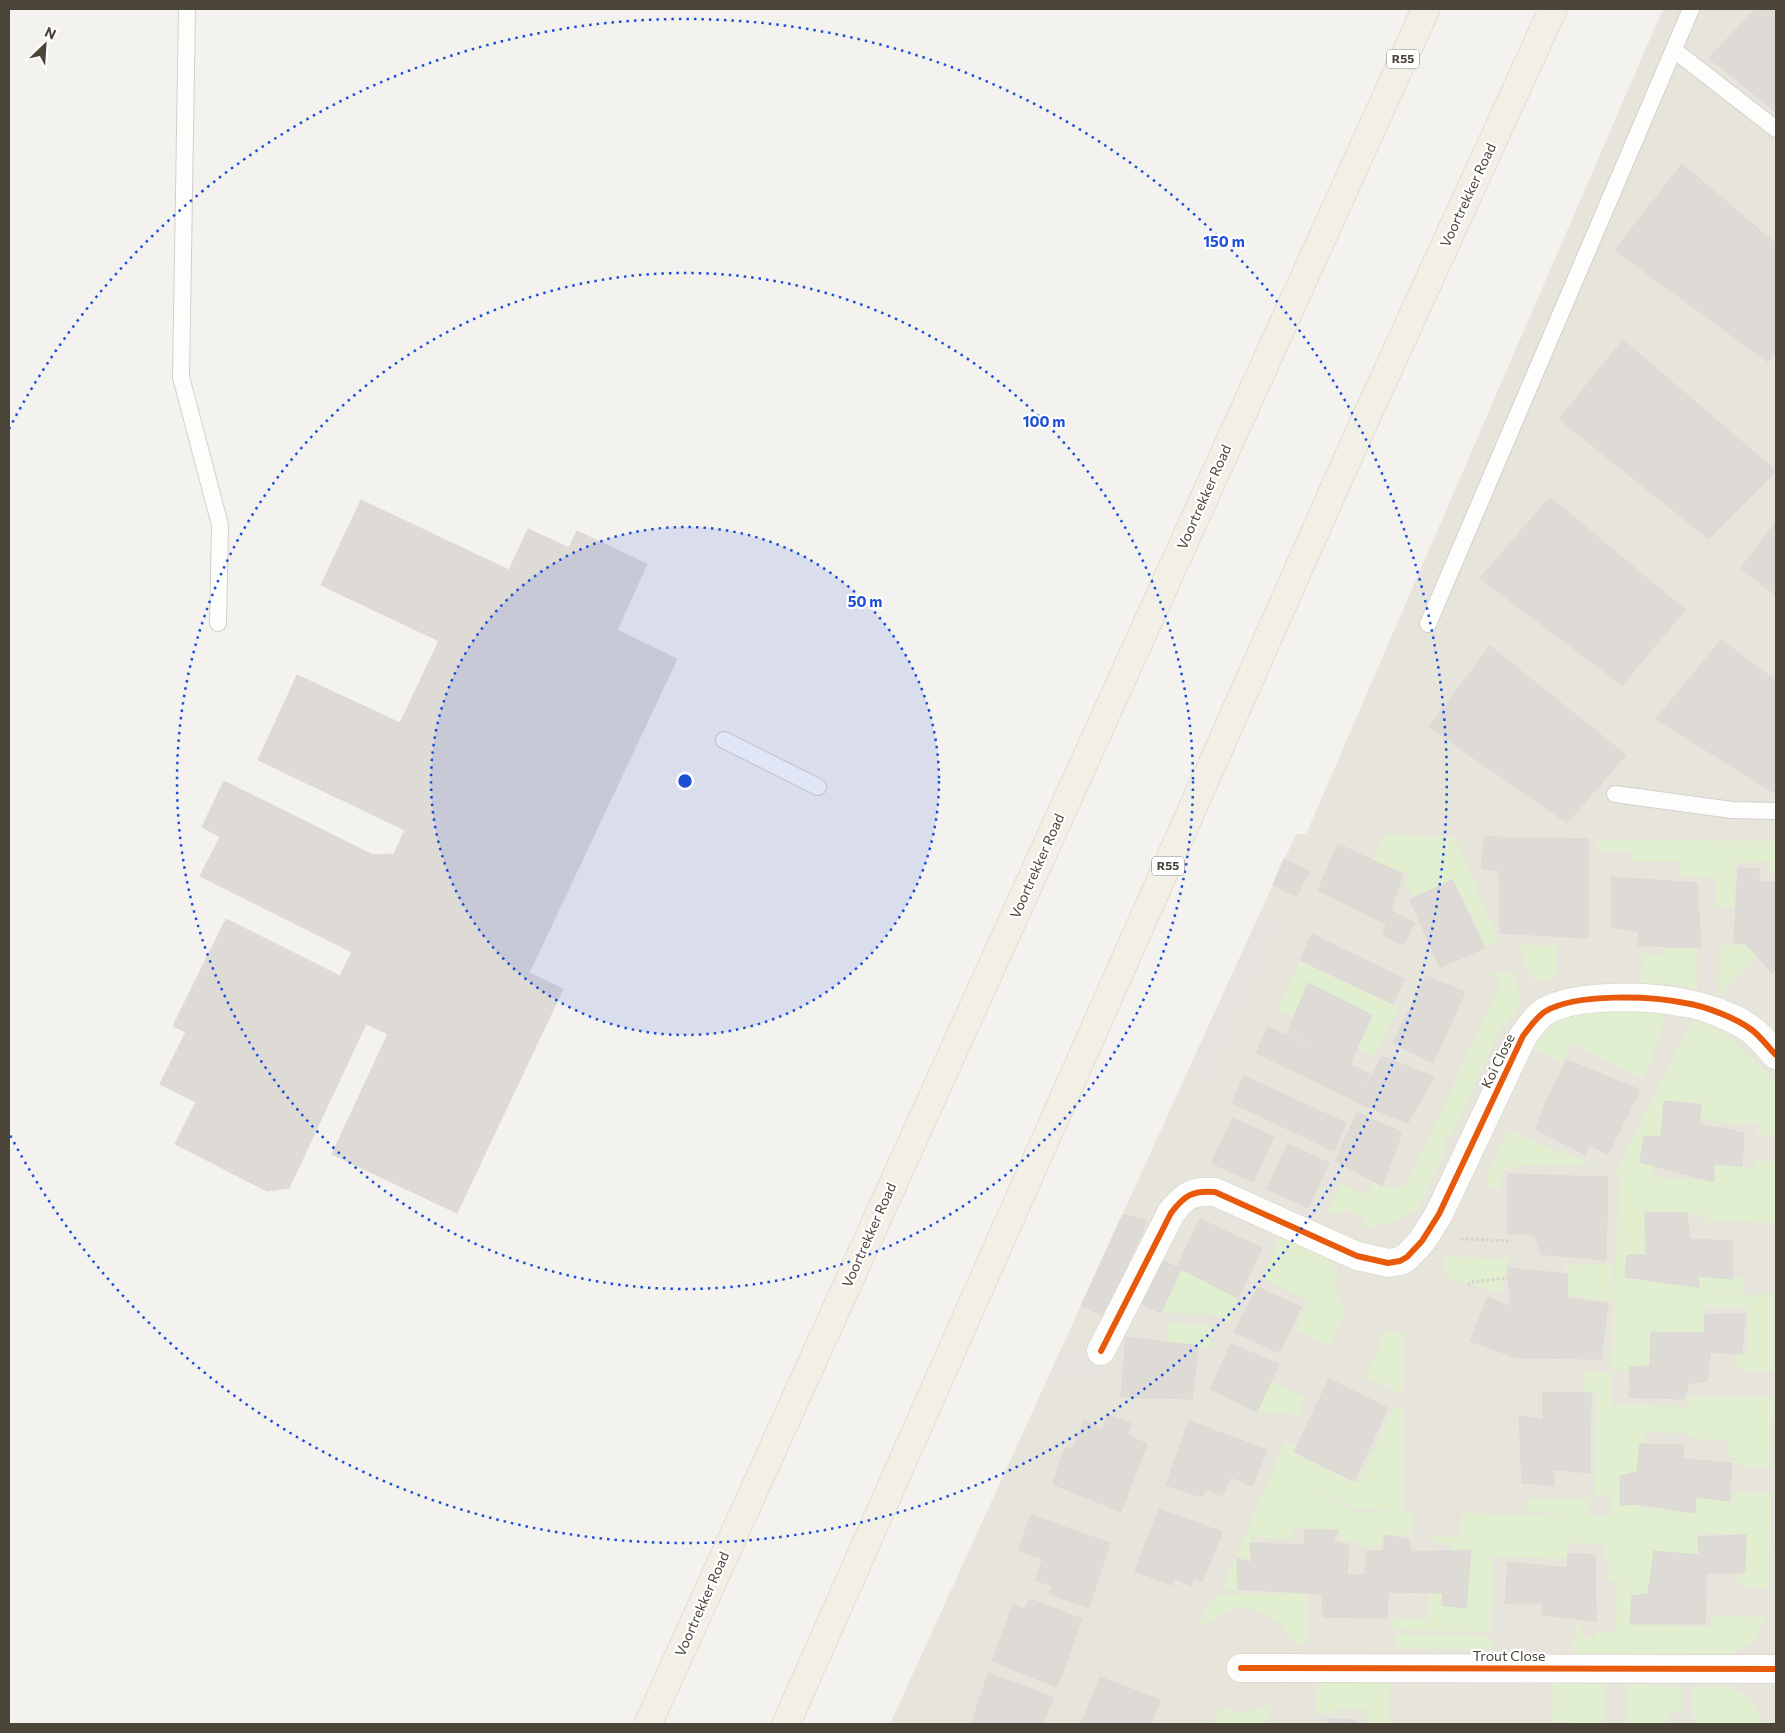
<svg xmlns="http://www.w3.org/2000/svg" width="1785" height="1733" viewBox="0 0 1785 1733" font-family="Commissioner,sans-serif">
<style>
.residential{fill:#e7e4dc}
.green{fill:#e1eecf;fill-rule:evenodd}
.parking{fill:#e6e3df}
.building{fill:#dedbd6;stroke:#dcd9d4}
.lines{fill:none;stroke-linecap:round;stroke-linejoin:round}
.service-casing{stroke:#d2d0cb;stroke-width:18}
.minor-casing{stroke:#d2d0cb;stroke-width:29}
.primary-casing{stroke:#d6cebb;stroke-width:29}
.path{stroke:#d3d2cc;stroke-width:3;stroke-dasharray:2.5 2.5;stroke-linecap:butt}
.service{stroke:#fdfdfc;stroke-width:16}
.minor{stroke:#fdfdfc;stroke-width:28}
.primary{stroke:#f2efe6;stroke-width:28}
.cycleway-casing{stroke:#fff;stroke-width:9}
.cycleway{stroke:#e8590c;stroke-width:6}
.ring{fill:none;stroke:#1d4ed8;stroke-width:2.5;stroke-dasharray:2.5 5}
.labels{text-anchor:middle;stroke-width:4.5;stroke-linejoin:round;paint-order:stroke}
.shield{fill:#fff;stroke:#817c74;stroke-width:1}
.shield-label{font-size:12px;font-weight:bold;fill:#4b4439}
.street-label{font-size:14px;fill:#4b4439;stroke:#fff}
.centre{fill:#1d4ed8;stroke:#fff;stroke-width:2.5}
.ring-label{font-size:15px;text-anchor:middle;font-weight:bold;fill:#1d4ed8;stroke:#fff;stroke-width:4.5;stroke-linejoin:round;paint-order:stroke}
</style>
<rect width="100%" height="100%" fill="#f4f2ee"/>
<!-- residential -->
<path class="residential" d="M1663,9h113v1715h-886l406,-890h10z"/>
<!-- green -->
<path class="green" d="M1385,835l70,2 44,104 -14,7 -14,-36 -19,-32 -38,18 -4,-8 -6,-4 5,-11 -36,-15z
M1598,839l178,2v32h-8l3,-11 -36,1 -1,45 -18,-1v-30l-36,-1 -1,-14h-48v-11l-33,1z
M1521,944l34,2v28l-10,7h-11c-7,-12 -13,-22 -13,-37z
M1720,945h27l10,12 -39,38z
M1697,947v42l-25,-5 -31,-1 1,-30 22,2 1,-6z
M1300,960l99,47 -25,50 -17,-8 15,-34 -64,-32 -14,34 -17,-7z
M1511,973l10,21 -3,17 -17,17 -49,107 -8,1 4,8 -29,63 -28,16 -23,5c-6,-13 -11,-14 -25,-19l-9,6 -7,-3 14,-29 25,12 8,-14 18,8 16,-6 94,-203 -12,-6z
M1583,1011l82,2 -4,20 -18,46 -70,-36 -12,20 -34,-17 19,-23z
M1694,1018l32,16 50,48v54l-19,-2 1,-10 -11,-3 -2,5 -45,-8 2,-15 -38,-2 -3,35 -17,1 -4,25 15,4 -2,11 60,4 1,-17 40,5v-9l22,2v61l-69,-2v-6l-62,-3 1,43h-19l-2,22 73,10v-11l35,3 10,-2v16h-45l60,2 16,-2v78h-31l-7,-4 -2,-6 2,-8 11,1 1,-46 -43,-2v27l-54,-1 -1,34 -20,5 -18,-2 7,-194 -4,-1z
M1509,1131l84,34 -74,1 -15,5 -5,18h-10l-3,-11z
M1281,1236l48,22 8,14 -2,11 4,17 7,11 -17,36 -34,-17 14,-29 -47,-23z
M1442,1256l66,3 -6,35 -56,-17z
M1614,1263l-1,38 -45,-6 -3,-30z
M1181,1269l57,29 -7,24 -15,-8 -55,-1z
M1168,1323l42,3 2,21 -44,-5z
M1403,1332l-1,61 -36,-17 19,-43z
M1585,1371l27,2v32l76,2 1,-10 84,1 -1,71 -37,-4 1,-7 -9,-1v-16l-37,-3v-4l-44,-2 -1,12h-5l-3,28 -17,4v29l21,-1v4l53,5 2,-16 37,5 3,-10 36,2 -3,87 -3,7 -25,-1 -4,-5v-9l8,-1 1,-37 -46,-2 -1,22 -44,-4 -7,43 -16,2 -2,28h44v3h38v-12l54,2c-9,24 -14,28 -37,38l-157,-2 5,-34 6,18 11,1 1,-6h20l2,-51h-9l1,-22h-6l2,-13 -37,-3v16l-77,-2 -1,75 -96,-2v-11l6,-1 28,3 1,-28h14l-1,12 24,2 5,-57h-18l-3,-6 -18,-2 -5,-6 33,2 2,-25 112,3 -48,-5 1,-13 60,1 2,17h21v-20l-14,-2 1,-101h-13z
M1271,1382l34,15 -7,18 -41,-3z
M1394,1405l9,4 -1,102h9l-1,25 -28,-1 -2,11h-23v-4l-16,-3 -3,-9 -44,-2 -1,7 -6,4 -36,-2v18l-4,4 -10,-3 1,33 -17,2 64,-149 11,5 -2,5 64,32zM1294,1482l63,27 42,2 -42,1z
M1306,1593v50l-11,1c-7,-8 -14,-21 -23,-26 -31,-21 -51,-6 -77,13l20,-37z
M1396,1634l94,2 2,14 -93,-2 -4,-3z
M1318,1674l73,4 -2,46h-22l-1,-15h-30l-1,6 -20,-2z
M1553,1683l52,1 -1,40 -52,-2z
M1627,1684l55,3 -1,26h-13v11h-42z
M1728,1686c22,10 28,16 36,38h-71l1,-37z
M1270,1705l-3,19h-57l13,-16c19,6 29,5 47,-3z"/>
<!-- parking -->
<path class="parking" d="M1260,914l20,9 -71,158 -21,-10z
M1060,1351l53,5 -10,25 -55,-3z"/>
<!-- building -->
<path class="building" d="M1755,9h21v103l-67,-54z
M1682,164l94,80v109l-8,9 -153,-112z
M1623,340l153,131 -67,68 -150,-120z
M1550,497l135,113 -63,75 -142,-107z
M361,500l148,70 19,-41 41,19 8,-17 70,33 -30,66 60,29 -148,314 34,16 -106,224 -125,-59 56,-120 -22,-10 -77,164 -22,3 -92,-47 21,-42 -36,-18 26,-52 -13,-6 53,-107 114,57 12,-24 -152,-76 20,-39 -18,-10 22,-46 149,74 21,-1 11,-24 -147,-70 39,-85 103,48 39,-82 -118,-56z
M1776,522v74l-35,-28z
M1721,640l55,41v113l-120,-75z
M1490,646l136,109 -59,68 -138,-96z
M1485,837l103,2v99l-88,-5 -1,-63 -18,-1z
M1338,844l65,30 -17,50 -68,-34z
M1284,859l26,13 -14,24 -23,-11z
M1738,868l21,1v13h17v86l-4,5 -27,-30 -11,1z
M1611,877l86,6 4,64 -63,-1 1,-15 -27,-4z
M1452,880l33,68 -45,19 -30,-67z
M1391,911l24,12 -12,22 -20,-10z
M1312,934l92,45 -11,25 -93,-44z
M1426,976l39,16 -32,71 -40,-20z
M1308,983l64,32 -22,49 -63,-31z
M1268,1027l102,47 -12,28 -102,-49z
M1382,1056l52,21 -26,46 -50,-20z
M1567,1060l73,30 -32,64 -19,-9 -4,10 -49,-26 11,-29z
M1244,1076l102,47 -12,28 -102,-48z
M1664,1101l37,4 -2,19 45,9 -2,33 -28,-2v18l-74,-20 4,-25 17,-1z
M1357,1113l45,19 -20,54 -47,-25z
M1233,1118l41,19 -21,45 -42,-19z
M1288,1144l41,19 -21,45 -41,-19z
M1508,1174l100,3 -2,83 -65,-6 -6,-19 -27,-1z
M1645,1212l42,1 3,26 42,2 1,38 -35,-3 1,11 -74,-10 2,-22h19z
M1123,1214l24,7 -42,95 -24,-10z
M1200,1219l62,29 -24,50 -61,-31z
M1158,1259l23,10 -20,44 -24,-11z
M1508,1268l60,6 -1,24 41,6 -7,55 -84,-1 -47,-17 18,-44 22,10z
M1258,1287l43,20 -22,46 -45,-21z
M1745,1314l-3,40 -32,-2 -3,29 -18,2 -5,16 -55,-2 1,-30 20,-1 1,-34 54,1 -1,-18z
M1126,1337l72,9 -6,53 -71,-2z
M1231,1344l48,20 -22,48 -47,-23z
M1329,1379l59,29 -34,73 -60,-29z
M1543,1392l48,1 -1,80 -38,-4 3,17 -33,-3 -3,-67 24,4z
M1109,1415l22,8 -4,12 20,9 -26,68 -68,-28 12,-36 8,1 11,-29 17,10z
M1189,1421l78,29 -15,36 -21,-9 -9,19 -16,-7 -4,8 -36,-12z
M1640,1444l44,1 -2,14 50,4 -3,38 -33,-4 -1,16 -54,-9 -21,1v-29l17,-4z
M1159,1509l63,23 -20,50 -8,-4 -3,8 -17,-8 -2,7 -37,-14z
M1031,1515l79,28 -21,64 -40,-13 4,-8 -18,-6 8,-21 -25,-8z
M1305,1530h33l-5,11 16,5 -2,29h18l2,-24h16l2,-16 24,5 2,12 60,-2 -5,58 -24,-3 1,-12 -55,-1 -1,26 -64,-1 -1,-23 -84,-5 -1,-30 15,4 -2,-20 54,2z
M1746,1535l-1,38h-39l-1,51h-75l2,-28 16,-2 6,-43 45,4 -1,-18z
M1567,1554l28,1 1,66 -55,-6 3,-11h-39l3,-42 60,6z
M1030,1599l52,20 -25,68 -65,-26 21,-56 12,4z
M988,1673l65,24 -10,27h-72z
M1100,1677l60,23 -9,24h-70z
M1329,1719l28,1v4h-28z"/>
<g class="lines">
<defs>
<path id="service" d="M187,9l-6,368 39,148 -2,98
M1674,50l102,79
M1428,624l263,-615
M724,740l94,47
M1615,794l117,16 44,1"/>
<path id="minor" d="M1101,1351l70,-138c13,-17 21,-23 44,-21l142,64 31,7 12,-2 7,-4 15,-16 17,-27 84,-178c7,-9 14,-20 23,-25 31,-18 105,-15 139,-8 20,3 51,15 67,27 9,7 16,17 24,25
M1241,1668l535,1"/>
<path id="primary" d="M648,1724l778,-1715
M786,1724l569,-1282 198,-433"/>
</defs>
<!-- service casing -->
<use href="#service" class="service-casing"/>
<!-- minor casing -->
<use href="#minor" class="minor-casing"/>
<!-- primary casing -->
<use href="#primary" class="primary-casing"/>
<!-- path -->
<path class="path" d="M1461,1239l50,2
M1468,1285l3,-3 37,-4"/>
<!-- service -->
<use href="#service" class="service"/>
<!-- minor -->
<use href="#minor" class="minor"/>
<!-- primary -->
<use href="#primary" class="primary"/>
<defs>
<path id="cycleway" d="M1101,1351l70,-138c13,-17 21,-23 44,-21l142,64 31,7 12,-2 7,-4 15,-16 17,-27 84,-178c7,-9 14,-20 23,-25 31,-18 105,-15 139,-8 20,3 51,15 67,27 9,7 16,17 24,25
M1241,1668l535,1"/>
</defs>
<!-- cycleway casing -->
<use href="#cycleway" class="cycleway-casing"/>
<!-- cycleway -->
<use href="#cycleway" class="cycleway"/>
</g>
<!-- distance rings -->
<circle cx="685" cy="781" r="254" fill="#1d4ed8" fill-opacity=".12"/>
<g class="ring">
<circle cx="685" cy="781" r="254"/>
<circle cx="685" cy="781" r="508"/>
<path d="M9 429A762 762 0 1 1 9 1133"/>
</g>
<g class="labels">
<!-- shield labels -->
<g class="shield">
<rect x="1387" y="49.5" width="32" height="19" rx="4"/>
<rect x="1152" y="856.5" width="32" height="19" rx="4"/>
</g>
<g class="shield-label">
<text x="1403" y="63">R55</text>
<text x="1168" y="870">R55</text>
</g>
<!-- street labels -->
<g class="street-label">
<text transform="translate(1468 195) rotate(-65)" y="5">Voortrekker Road</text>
<text transform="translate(1204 497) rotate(-66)" y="5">Voortrekker Road</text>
<text transform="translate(1037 866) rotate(-66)" y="5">Voortrekker Road</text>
<text transform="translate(1498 1061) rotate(-64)" y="5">Koi Close</text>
<text transform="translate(869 1235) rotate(-66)" y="5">Voortrekker Road</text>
<text transform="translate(702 1604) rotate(-66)" y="5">Voortrekker Road</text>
<text x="1509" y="1661">Trout Close</text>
</g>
</g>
<circle cx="685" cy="781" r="8" class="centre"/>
<g class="ring-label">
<text x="1224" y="247">150 m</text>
<text x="1044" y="427">100 m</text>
<text x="865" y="607">50 m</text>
</g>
<!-- border -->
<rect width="1785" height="1733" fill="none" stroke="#4b4439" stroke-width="20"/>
<!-- north arrow -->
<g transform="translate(45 45) rotate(25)" stroke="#ffffff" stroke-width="4" paint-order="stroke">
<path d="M0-4L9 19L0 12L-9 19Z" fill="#4b4439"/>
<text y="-8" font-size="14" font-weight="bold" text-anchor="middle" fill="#4b4439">N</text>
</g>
</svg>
